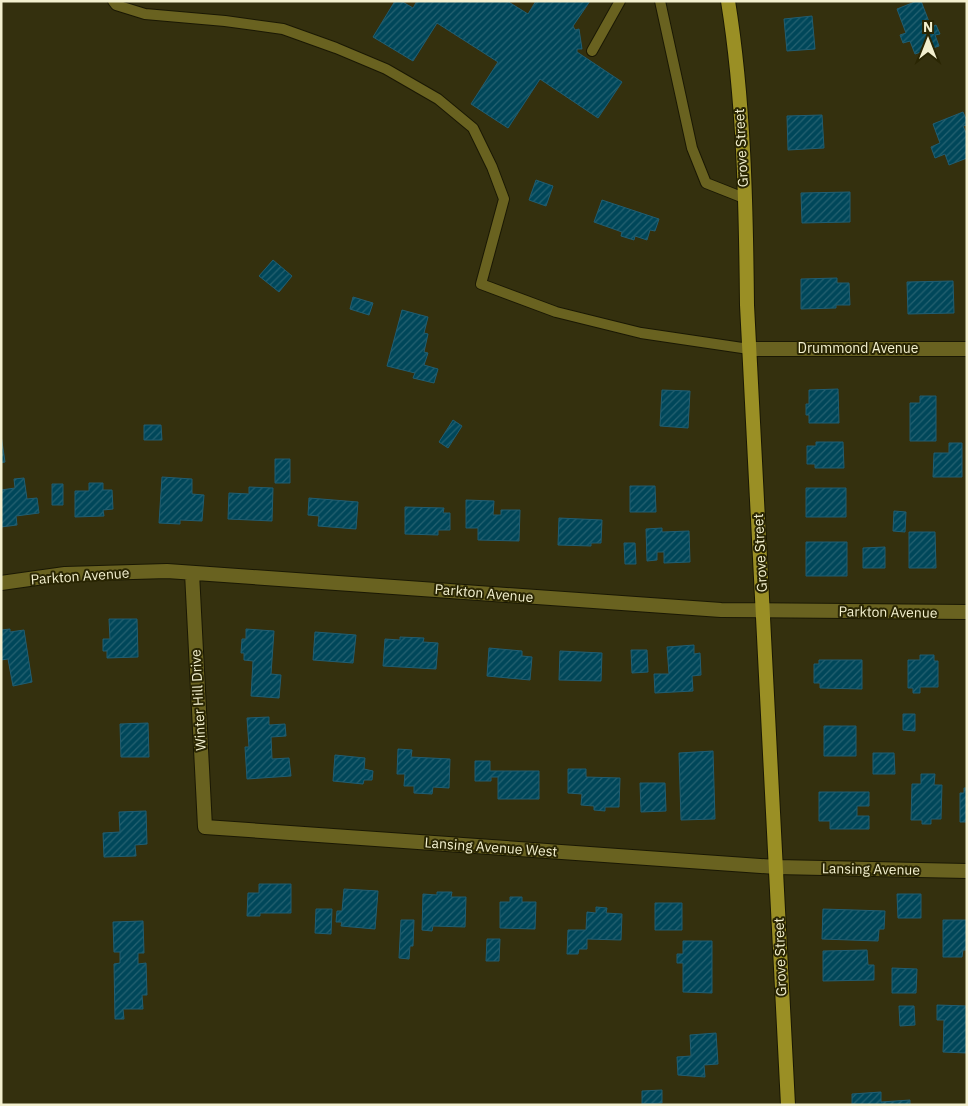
<svg xmlns="http://www.w3.org/2000/svg" width="968" height="1106" viewBox="0 0 968 1106" font-family="'IBM Plex Sans',sans-serif">
<style>
.building{fill:url(#building-hatch);stroke:#215d71}
.lines{fill:none;stroke-linecap:round;stroke-linejoin:round}
.service-casing{stroke:#1a1804;stroke-width:12}
.minor-casing{stroke:#1a1804;stroke-width:16}
.primary-casing{stroke:#1a1804;stroke-width:16}
.service{stroke:#696220;stroke-width:10}
.minor{stroke:#696220;stroke-width:14}
.primary{stroke:#9a8f25;stroke-width:14}
.labels{text-anchor:middle;stroke-width:4;stroke-linejoin:round;paint-order:stroke}
.street-label{font-size:14px;fill:#f3f0cf;stroke:#2a2603}
</style>
<defs>
<pattern id="building-hatch" width="6" height="6" patternUnits="userSpaceOnUse" patternTransform="scale(1.25)"><rect width="6" height="6" fill="#00475a"/><path d="M-1 1l2-2M0 6l6-6M5 7l2-2" fill="none" stroke="#266271"/></pattern>
</defs>
<rect width="100%" height="100%" fill="#34300e"/>
<!-- building -->
<path class="building" d="M395,1h6l12,7 4,-7h90l21,13 8,-13h54l-17,25 2,4 4,-1 3,20h-5v3l45,30 -24,36 -58,-39 -32,49 -37,-24 27,-42 -61,-39 -24,38 -40,-24z
M917,1h4l10,26 5,-2 4,9 -5,1 4,11 -24,8 -5,-13 -7,2 -3,-8 6,-2 -9,-24z
M812,16l3,33 -28,2 -3,-32z
M963,112l4,9v4l-4,1 4,9v23l-18,7 -4,-11 -10,4 -4,-11 9,-4 -7,-19z
M822,115l2,33 -36,2 -1,-34z
M536,180l17,6 -7,20 -17,-6z
M850,192v30l-48,1 -1,-30z
M602,200l57,19 -4,12 -5,-1 -3,10 -12,-4 -1,4 -13,-4 1,-4 -28,-10z
M273,260l19,16 -13,16 -20,-16z
M837,278v5h12l1,22h-14v3l-35,1v-30z
M953,281l1,32 -46,1 -1,-32z
M353,297l20,6 -4,12 -19,-6z
M402,310l26,7 -4,16 4,1 -4,18 4,1 -4,12 14,4 -4,14 -21,-5 2,-5 -28,-7z
M838,389l1,34h-30v-8h-3v-11h3v-14z
M662,390l28,1 -2,37 -28,-2z
M920,396h16v45h-26v-38h10z
M453,420l9,6 -14,22 -9,-6z
M144,425h17l1,15h-18z
M1,435l4,27 -4,1z
M816,442h27l1,26h-29v-4h-8v-18h9z
M949,443h13v34h-29l1,-24h15z
M275,459h15v24h-15z
M162,477l30,2v15l12,1 -2,26 -22,-1v4l-21,-1z
M24,478l3,21 10,-1 2,15 -23,3 1,9 -16,2v-37l14,-2 -1,-9z
M89,483h14v7h9l1,19 -10,1 1,6 -29,1v-26h14z
M52,484h11v21h-11z
M630,486h25l1,26h-26z
M249,487l24,1 -1,33 -44,-2 1,-26 20,1z
M806,488h40v29h-40z
M309,498l49,4 -2,27 -38,-3 1,-10 -11,-1z
M466,500l28,1 -1,14h8v-5h19l-1,31 -41,-1v-12h-12z
M405,507l39,1 -1,5h7v17h-12v5l-33,-1z
M894,511l12,1 -1,20 -12,-1z
M559,518l43,2 -1,23h-10v3l-33,-1z
M662,528v4l27,-1 1,31 -26,1v-11h-7v8l-10,1 -1,-32z
M909,532h26l1,36h-27z
M806,542h41v34h-41z
M624,543h11l1,21h-11z
M885,547v21h-22v-20z
M109,619h28l1,38 -31,1v-7h-4v-12h7z
M10,629v3l14,-2 8,52 -19,4 -5,-27 -7,1v-30z
M246,629l28,2 -3,43 10,1 -2,23 -28,-2 2,-35 -9,-1v-7h-3l1,-14h4z
M315,632l41,3 -3,28 -40,-3z
M400,637l24,1 -1,4 15,1 -2,26 -53,-3 2,-27 15,1z
M694,645v9l6,-1 1,22 -9,1 1,15 -38,2 -1,-19h15l-2,-27z
M489,648l33,3v5l10,1 -2,23 -43,-4z
M631,650h16l1,22 -16,1z
M560,651l42,2 -1,28 -42,-1z
M920,655h14v6h4v26h-18v6h-7v-5h-5v-28h12z
M819,660h43v29l-42,-1v-5h-6v-19h5z
M903,714h12v17l-12,-1z
M269,717v8l16,-1 1,12 -15,1 1,22 17,-1 2,18 -44,3 -2,-32h4l-2,-29z
M148,723l1,34h-28l-1,-33z
M824,726h32v30h-32z
M398,749l14,1 -1,7 39,2 -1,29 -16,-1 -1,7 -18,-1v-7h-10l1,-12h-8z
M713,751l2,68 -34,1 -2,-67z
M873,753h21l1,21h-22z
M335,755l30,3 -1,11 9,2 -1,9h-8l-1,4 -30,-3z
M475,761h15v10h49v28h-41v-22h-7v4h-16z
M568,769h18v8l34,1 -1,29h-14v4l-11,-1v-4l-13,-1 1,-11 -14,-1z
M921,774h14l-1,11h8l-1,34h-10v5h-9v-4h-11l1,-36h9z
M640,783h25l1,28 -25,1z
M964,788h3v34h-7v-29h4z
M819,792h50v14h-12v10h12v13h-39v-8h-11z
M146,811l1,33 -12,1 1,11 -32,1 -1,-24 17,-1 -1,-20z
M259,884h32v29h-31v3h-13l1,-23h11z
M344,889l34,2 -3,38 -34,-3 1,-4h-6l1,-11h5z
M437,892h15l-1,5h15l-1,30 -32,-1 -1,5 -10,-1 1,-36 14,1z
M897,894h24v24h-23z
M510,897h12v5h14l-1,27 -35,-1v-26h10z
M655,903h27v27h-27z
M596,907l11,1 -1,5 16,1 -1,26 -34,-1v10h-8l-1,5h-11l1,-24h18l1,-18 9,1z
M316,909h16l-1,25 -16,-1z
M823,909l62,2 -1,18h-5l-1,12 -56,-2z
M401,920h13l-1,26h-3l-1,13 -10,-1z
M943,920h24v30h-4l-1,7h-19z
M143,921l1,32h-6v11l8,-1 1,32h-5l1,14h-20l1,10h-9l-1,-55 6,-1v-11h-6l-1,-30z
M487,939h13l-1,22h-13z
M683,941h29v52l-29,-1v-29h-6v-9h6z
M867,950l1,15h6v15l-51,1v-30z
M892,968l25,1 -1,24h-24z
M937,1005l30,1v47l-24,-1 1,-32h-7z
M899,1006h15l1,19 -15,1z
M716,1033l2,31 -14,1 1,12 -27,-2 -1,-18 14,-1 -1,-21z
M662,1090v13l-20,1v-13z
M881,1092v10l29,-2v5h-58v-11z"/>
<g class="lines">
<defs>
<path id="service" d="M113,1l3,4 29,9 80,7 58,8 53,19 50,21 52,30 35,29 19,39 12,32 -23,85 75,28 85,21 108,16
M660,1l32,147 14,35 38,15
M592,51l28,-50"/>
<path id="minor" d="M749,349h218
M192,573l13,254 571,40 191,4
M1,583l64,-9 102,-3 554,39 246,2"/>
<path id="primary" d="M728,1c16,99 18,204 19,304l41,800"/>
</defs>
<!-- service casing -->
<use href="#service" class="service-casing"/>
<!-- minor casing -->
<use href="#minor" class="minor-casing"/>
<!-- primary casing -->
<use href="#primary" class="primary-casing"/>
<!-- service -->
<use href="#service" class="service"/>
<!-- minor -->
<use href="#minor" class="minor"/>
<!-- primary -->
<use href="#primary" class="primary"/>
</g>
<g class="labels">
<!-- street labels -->
<g class="street-label">
<text transform="translate(741 148) rotate(-93)" y="5">Grove Street</text>
<text x="858" y="353">Drummond Avenue</text>
<text transform="translate(760 553) rotate(-93)" y="5">Grove Street</text>
<text transform="translate(80 576) rotate(-4)" y="5">Parkton Avenue</text>
<text transform="translate(484 593) rotate(5)" y="5">Parkton Avenue</text>
<text transform="translate(888 612) rotate(1)" y="5">Parkton Avenue</text>
<text transform="translate(198 700) rotate(-93)" y="5">Winter Hill Drive</text>
<text transform="translate(491 847) rotate(4)" y="5">Lansing Avenue West</text>
<text transform="translate(871 869) rotate(1)" y="5">Lansing Avenue</text>
<text transform="translate(780 957) rotate(-92)" y="5">Grove Street</text>
</g>
</g>
<!-- border -->
<rect width="968" height="1106" fill="none" stroke="#f3f0cf" stroke-width="5"/>
<!-- north arrow -->
<g transform="translate(928 40)" stroke="#2a2603" stroke-width="4" paint-order="stroke">
<path d="M0-4L9 19L0 12L-9 19Z" fill="#f3f0cf"/>
<text y="-8" font-size="14" font-weight="bold" text-anchor="middle" fill="#f3f0cf">N</text>
</g>
</svg>
